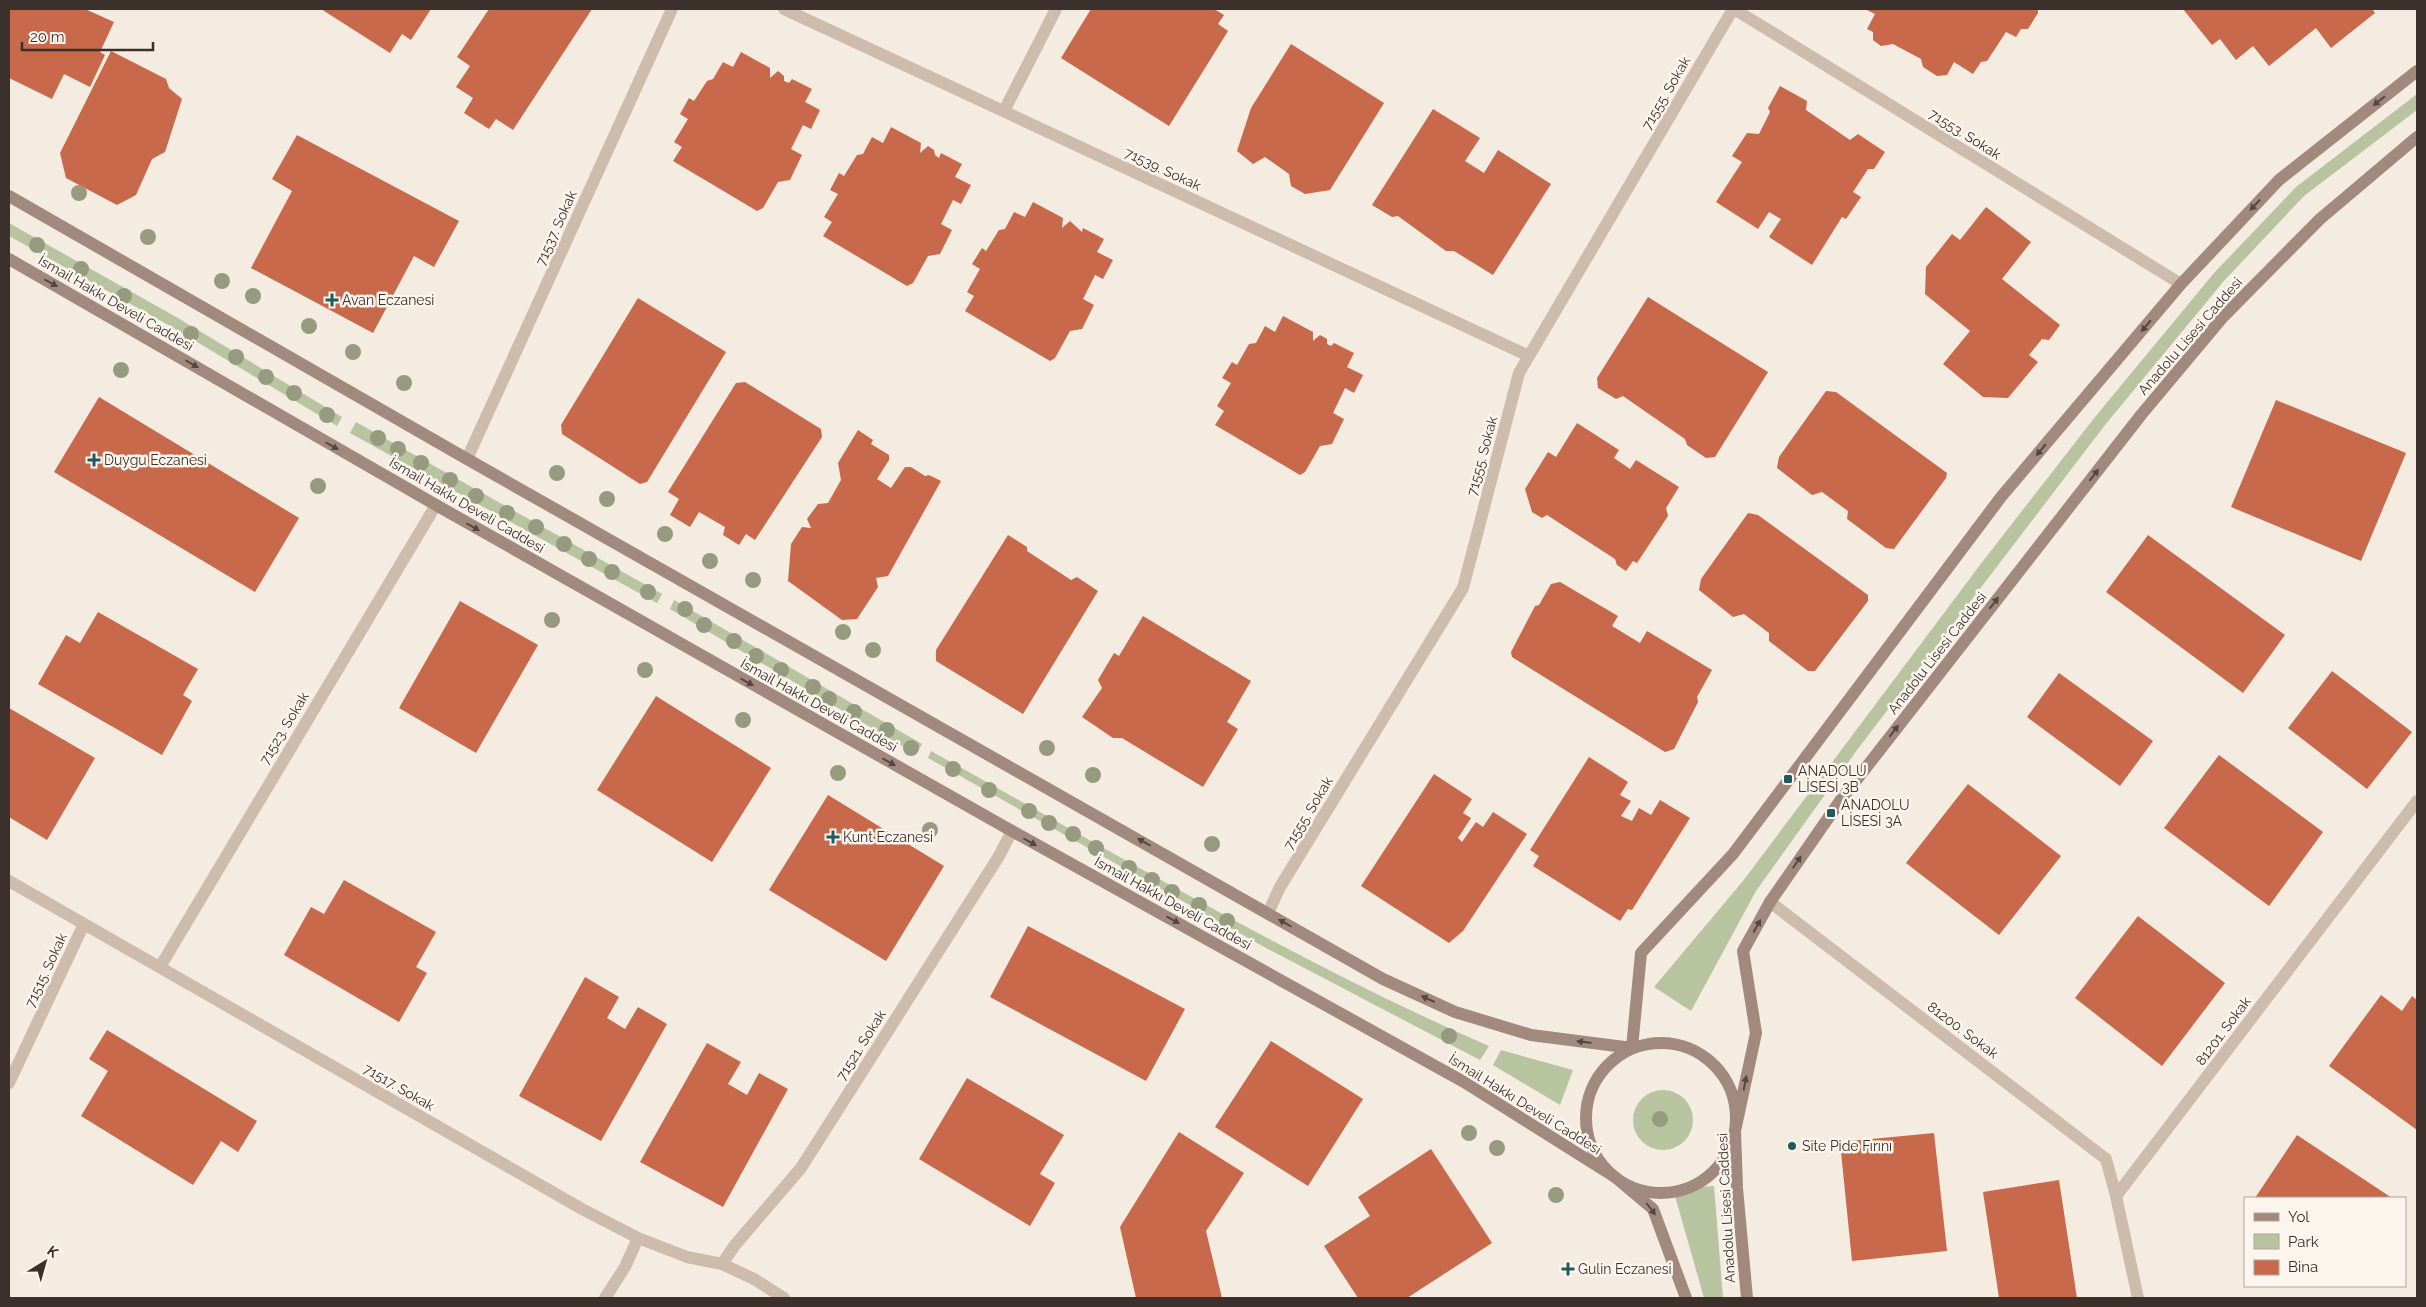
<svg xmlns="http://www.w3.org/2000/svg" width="2426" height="1307" viewBox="0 0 2426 1307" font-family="Raleway,sans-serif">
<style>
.green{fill:#b8c4a0}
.building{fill:#c8694b}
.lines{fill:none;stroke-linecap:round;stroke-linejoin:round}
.street{stroke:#cdbbac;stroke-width:12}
.secondary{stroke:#a18a7d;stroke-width:12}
.tree{fill:#969b7f}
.oneway{fill:#544640}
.poi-dot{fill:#1f5a5e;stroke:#fbf5ee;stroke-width:2}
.labels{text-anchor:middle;stroke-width:5;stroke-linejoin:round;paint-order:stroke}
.street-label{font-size:14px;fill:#3b302b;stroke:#fbf5ee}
.poi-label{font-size:14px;fill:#3b302b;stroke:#fbf5ee;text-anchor:start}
</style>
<rect width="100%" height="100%" fill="#f4ebe1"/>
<!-- green -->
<path class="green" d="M2417,94v16l-113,86 -81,86 -118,143 -248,325 -101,141 -65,120 -37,-24 89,-106 240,-320 112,-144 119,-144 82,-86z
M9,223l169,95 164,99 -5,9 -165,-99 -163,-91z
M356,422l306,172 -5,9 -307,-170z
M674,600l248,144 -6,10 -246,-145z
M931,751c184,102 365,211 558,295l-9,14 -214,-112 -338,-190z
M1501,1050l72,20 -13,35 -67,-40z
M1633 1120a30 30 0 1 1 60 0a30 30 0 1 1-60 0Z
M1714,1186l9,112h-19l-31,-109z"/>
<!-- building -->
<path class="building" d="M9,9h76l29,13 -14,30 5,3 -15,32 -26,-13 -12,25 -43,-21z
M321,9h110l-20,31 -9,-6 -12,19z
M489,9h103l-79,121 -17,-11 -7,10 -25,-16 9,-15 -17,-11 14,-21 -13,-9z
M1091,9h123l10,6 -6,9 10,7 -59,95 -108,-68z
M1865,9h173v4l-10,16h-7l-5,8 -10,-5 -19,29 -6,1 -8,12 -19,-12 -7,13 -10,1 -14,-9 -2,-8 -28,-15 -12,2 -8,-6v-8l-6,-3 8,-15z
M2183,9h189l3,4 -44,35 -15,-20 -47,38 -16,-20 -17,14 -16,-21 -8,6z
M1291,44l93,59 -54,87 -25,4 -14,-8 -2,-12 -24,-17 -12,7 -16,-13 14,-43z
M111,51l55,28 3,9 13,11 -17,53 -13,7 -16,36 -19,10 -51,-27 -6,-25z
M741,52l29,16v10l8,-7 6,5v5l5,2 3,-4 20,10 -7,13 15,8 -9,19 -8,-4 -12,24 11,6 -12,25 -12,2 -15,26 -6,3 -84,-50 9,-14 -8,-5 14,-23 -8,-5 9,-16 5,3 13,-20 6,-2 10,-17 10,5z
M1780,86l27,15 -1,9 44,30 8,-6 27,18 -11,17h-6l-15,23 8,5 -15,22 -4,-2 -30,48 -43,-28 12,-18 -12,-7 -11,17 -42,-27 26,-40 -10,-6 15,-23 12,1 11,-22 -2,-4z
M1433,109l47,29 -15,23 19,12 14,-23 53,34 -58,91 -39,-24h-8l-48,-35 -6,1 -20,-12z
M891,127l30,16 -1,10 8,-7 6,4 1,5 4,3 2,-5 21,11 -7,13 16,8 -10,19 -8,-4 -12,24 11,6 -12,24 -12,2 -15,27 -6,3 -84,-50 9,-14 -8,-5 14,-23 -8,-4 9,-17 5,3 13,-21 6,-1 9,-17 11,6z
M297,135l162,86 -25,46 -20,-11 -41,77 -122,-65 41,-77 -20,-12z
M1033,202l30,16 -1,10 8,-7 12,11 1,-4 21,11 -7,13 16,8 -10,19 -8,-4 -12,24 11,6 -12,24 -12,2 -15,27 -5,3 -85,-50 9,-15 -7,-4 13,-23 -8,-5 10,-16 4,3 13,-21 6,-1 9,-17 11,5z
M1986,207l45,35 -29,37 58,46 -11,15 -7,-1 -13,16 9,7 -30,36 -25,-1 -40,-33 27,-33 -45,-37 1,-27 26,-33 8,6z
M1648,297l120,75 -53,85 -9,1 -19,-13 -2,-6 -62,-43 -7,3 -18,-11 -1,-10z
M638,298l88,54 -79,130 -7,2 -78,-50 -1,-9z
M1283,316l30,16v9l7,-6 7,4v5l4,2 3,-3 20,10 -7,14 16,8 -9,18 -9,-5 -12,25 11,6 -12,25 -12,2 -15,26 -5,3 -85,-50 9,-14 -7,-5 14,-23 -9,-5 10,-16 5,3 12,-21 7,-1 9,-17 10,6z
M745,382l76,47 1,8 -67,103 -9,-6 -7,11 -16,-10 2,-8 -26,-15 -9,15 -20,-12 9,-16 -11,-7 68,-109z
M1826,391l10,1 111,81 -1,5 -52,71 -8,-1 -39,-29 1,-8 -26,-19 -10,3 -35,-27 2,-11z
M99,397l200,121 -44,74 -201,-120z
M2276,400l130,53 -45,108 -130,-54z
M1577,423l42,27 -5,8 16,11 6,-9 43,27 -13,21 2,8 -31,47 -4,-2 -7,10 -9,-6 -2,-6 -68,-44 -5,3 -10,-6 -7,-23 23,-37 8,5z
M858,430l15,10 -2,4 18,11v5l-12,19 14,9 14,-21h6l14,9 4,-1 12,6 -53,95 -12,2 2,9 -21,32 -15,1 -54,-39 3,-37 11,-17 9,1 -4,-9 11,-15 10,-1 13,-23 -3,-17z
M1748,513l10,2 110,80v6l-53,70h-7l-39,-30v-8l-25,-19 -11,3 -34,-27 2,-11z
M1008,535l19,12v4l44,29 6,-3 21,14 -75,123 -87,-53v-11z
M2148,535l137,100 -42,58 -137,-101z
M1560,582l58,34 -6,10 28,17 7,-12 65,39 -15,27 1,5 -24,47 -9,3 -153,-95 -1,-5 24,-46 4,-1 12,-21z
M460,601l78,44 -62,108 -77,-45z
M98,612l100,57 -15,26 9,6 -30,54 -124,-71 28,-49 14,8z
M1143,616l108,65 -24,41 11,7 -35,58 -81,-49h-9l-31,-21 20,-29 -4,-8 16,-27 5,3z
M2332,671l80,61 -45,57 -79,-61z
M2059,673l94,68 -33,45 -93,-69z
M656,696l115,72 -59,94 -115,-72z
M9,708l86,50 -48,82 -38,-23z
M2219,755l104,77 -54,74 -105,-78z
M1589,757l39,25 -8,13 11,6 -10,15 11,5 7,-13 12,7 9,-15 30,18 -58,92 -4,-1 -8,12 -87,-55 6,-10 -9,-6z
M1434,774l38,25 -9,14 8,5 -13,20 4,4 14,-20 7,5 10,-15 34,22 -64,97 -14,12 -88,-57z
M1968,784l93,72 -62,79 -93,-72z
M828,795l116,71 -58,95 -117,-71z
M344,880l92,52 -20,35 11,6 -28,49 -115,-67 27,-48 13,7z
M2138,916l87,67 -63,83 -87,-68z
M1028,926l157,83 -39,72 -156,-84z
M585,977l34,20 -12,21 18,11 13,-22 29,17 -66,117 -82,-45z
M2381,995l21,16 10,-15 5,4v130l-88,-64z
M107,1030l150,91 -19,31 -17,-11 -28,44 -112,-69 27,-45 -19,-12z
M1271,1041l92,58 -55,87 -93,-59z
M707,1043l34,19 -13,22 19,11 12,-22 29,16 -65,118 -83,-45z
M967,1078l97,57 -24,39 15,9 -25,43 -111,-67z
M1179,1132l65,41 -38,58 16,67h-86l-16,-71z
M1934,1133l13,118 -95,10 -12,-119z
M2297,1135l95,63h-137z
M1431,1149l61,94 -85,55h-49l-34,-52 46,-30 -12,-19z
M2059,1180l18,118h-78l-16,-106z"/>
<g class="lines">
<!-- street -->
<path class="street" d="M784,9l745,347
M1734,9l447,275
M1004,111l52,-102
M467,459l205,-450
M9,881l573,328 56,29 49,19 35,7 32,15 30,19
M1770,902l336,257 10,37
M1268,913l12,-26 183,-299 56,-215 214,-364
M160,967l276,-462
M9,1083l75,-159
M722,1264l13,-19 66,-77 198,-312 13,-25
M605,1298l20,-31 13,-29
M2138,1298l-22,-102 301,-395"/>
<!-- secondary -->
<path class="secondary" d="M9,196l458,263 916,520 72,33 76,23 101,13
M9,259l427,246 576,326 452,251 151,95 38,32 33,89
M1586 1118a75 75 0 1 1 150 0a75 75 0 1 1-150 0Z
M1632,1048l9,-95 92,-99 268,-357 180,-213 98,-104 138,-109
M1747,1298l-10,-110 -2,-57 21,-98 -13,-82 27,-49 70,-101 301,-386 82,-98 97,-98 97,-82"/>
</g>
<!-- trees -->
<g class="tree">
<circle cx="79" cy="193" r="8"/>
<circle cx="148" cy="237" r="8"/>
<circle cx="37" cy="245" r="8"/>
<circle cx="81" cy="269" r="8"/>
<circle cx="222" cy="281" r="8"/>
<circle cx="124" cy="296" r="8"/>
<circle cx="253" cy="296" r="8"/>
<circle cx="309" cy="326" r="8"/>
<circle cx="191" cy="334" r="8"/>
<circle cx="353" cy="352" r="8"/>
<circle cx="236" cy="357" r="8"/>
<circle cx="121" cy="370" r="8"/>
<circle cx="266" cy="377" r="8"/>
<circle cx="404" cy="383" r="8"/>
<circle cx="294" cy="393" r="8"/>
<circle cx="327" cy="415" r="8"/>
<circle cx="378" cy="438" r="8"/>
<circle cx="398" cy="449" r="8"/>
<circle cx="421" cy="463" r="8"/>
<circle cx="557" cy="473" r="8"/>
<circle cx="450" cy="480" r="8"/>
<circle cx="318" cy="486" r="8"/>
<circle cx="476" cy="496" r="8"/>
<circle cx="607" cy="499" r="8"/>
<circle cx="507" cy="513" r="8"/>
<circle cx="536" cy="527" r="8"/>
<circle cx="665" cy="534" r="8"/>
<circle cx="564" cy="544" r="8"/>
<circle cx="589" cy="559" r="8"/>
<circle cx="710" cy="561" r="8"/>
<circle cx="612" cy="572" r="8"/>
<circle cx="753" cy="580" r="8"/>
<circle cx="648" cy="592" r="8"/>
<circle cx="685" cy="609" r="8"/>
<circle cx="552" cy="620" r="8"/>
<circle cx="704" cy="625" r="8"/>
<circle cx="843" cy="632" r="8"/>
<circle cx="734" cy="641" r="8"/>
<circle cx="873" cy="650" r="8"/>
<circle cx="756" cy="656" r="8"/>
<circle cx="645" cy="670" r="8"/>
<circle cx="781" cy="670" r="8"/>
<circle cx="813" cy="687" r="8"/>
<circle cx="829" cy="699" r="8"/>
<circle cx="854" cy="712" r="8"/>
<circle cx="743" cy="720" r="8"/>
<circle cx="887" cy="730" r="8"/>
<circle cx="911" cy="748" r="8"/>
<circle cx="1047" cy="748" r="8"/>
<circle cx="953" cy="769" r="8"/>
<circle cx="838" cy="773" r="8"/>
<circle cx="1093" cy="775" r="8"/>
<circle cx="989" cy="790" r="8"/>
<circle cx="1029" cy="811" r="8"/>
<circle cx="1049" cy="823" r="8"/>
<circle cx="930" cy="830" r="8"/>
<circle cx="1073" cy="834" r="8"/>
<circle cx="1212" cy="844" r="8"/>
<circle cx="1096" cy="848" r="8"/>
<circle cx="1129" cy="868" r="8"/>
<circle cx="1152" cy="880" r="8"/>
<circle cx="1172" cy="892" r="8"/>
<circle cx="1199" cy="905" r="8"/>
<circle cx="1227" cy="921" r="8"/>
<circle cx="1449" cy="1036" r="8"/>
<circle cx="1660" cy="1119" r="8"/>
<circle cx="1469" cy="1133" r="8"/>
<circle cx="1497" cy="1148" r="8"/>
<circle cx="1556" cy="1195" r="8"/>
</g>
<!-- one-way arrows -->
<defs><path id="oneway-solid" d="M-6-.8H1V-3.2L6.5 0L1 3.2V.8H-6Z" transform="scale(1.25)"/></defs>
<g class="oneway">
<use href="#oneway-solid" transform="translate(2379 101) rotate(142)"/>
<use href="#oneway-solid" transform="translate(2255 205) rotate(133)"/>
<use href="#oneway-solid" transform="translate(51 283) rotate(29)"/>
<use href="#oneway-solid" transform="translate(2146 326) rotate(130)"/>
<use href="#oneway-solid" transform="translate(192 364) rotate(30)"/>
<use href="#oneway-solid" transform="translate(332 446) rotate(30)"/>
<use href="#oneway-solid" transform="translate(2041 450) rotate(130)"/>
<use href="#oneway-solid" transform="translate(2094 475) rotate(-52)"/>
<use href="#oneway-solid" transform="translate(473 527) rotate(30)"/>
<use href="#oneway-solid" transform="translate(1994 603) rotate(-52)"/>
<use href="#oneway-solid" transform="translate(747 682) rotate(29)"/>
<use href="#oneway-solid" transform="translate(1894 731) rotate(-52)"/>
<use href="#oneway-solid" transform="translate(889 762) rotate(29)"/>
<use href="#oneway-solid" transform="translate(1030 842) rotate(29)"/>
<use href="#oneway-solid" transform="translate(1144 842) rotate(-150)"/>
<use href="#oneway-solid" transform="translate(1797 862) rotate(-56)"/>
<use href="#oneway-solid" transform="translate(1173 920) rotate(29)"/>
<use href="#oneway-solid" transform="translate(1285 923) rotate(-150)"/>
<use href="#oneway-solid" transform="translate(1757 926) rotate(-61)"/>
<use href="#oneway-solid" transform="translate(1428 999) rotate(-155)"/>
<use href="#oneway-solid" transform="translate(1584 1042) rotate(-173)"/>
<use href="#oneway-solid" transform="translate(1745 1083) rotate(-79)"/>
<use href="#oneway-solid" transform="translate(1651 1209) rotate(53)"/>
</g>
<!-- markers -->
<g class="poi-dot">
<path d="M329.5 292.5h5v5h5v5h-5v5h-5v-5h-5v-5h5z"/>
<path d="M91.5 452.5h5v5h5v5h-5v5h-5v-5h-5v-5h5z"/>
<rect x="1783" y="774" width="10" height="10" rx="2.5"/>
<rect x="1826" y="808" width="10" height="10" rx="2.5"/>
<path d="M830.5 829.5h5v5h5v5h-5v5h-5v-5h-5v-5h5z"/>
<circle cx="1792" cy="1146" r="5"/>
<path d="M1565.5 1261.5h5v5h5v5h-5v5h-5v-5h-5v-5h5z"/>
</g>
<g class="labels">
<!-- street labels -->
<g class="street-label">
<text transform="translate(1666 93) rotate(-60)" y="5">71555. Sokak</text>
<text transform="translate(1965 134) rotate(32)" y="5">71553. Sokak</text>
<text transform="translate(1163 169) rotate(25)" y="5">71539. Sokak</text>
<text transform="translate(556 228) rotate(-66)" y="5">71537. Sokak</text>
<text transform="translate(116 303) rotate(30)" y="5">İsmail Hakkı Develi Caddesi</text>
<text transform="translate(2190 336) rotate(-49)" y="5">Anadolu Lisesi Caddesi</text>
<text transform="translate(1482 456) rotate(-75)" y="5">71555. Sokak</text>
<text transform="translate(467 505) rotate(30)" y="5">İsmail Hakkı Develi Caddesi</text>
<text transform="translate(1937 653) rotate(-52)" y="5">Anadolu Lisesi Caddesi</text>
<text transform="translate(819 705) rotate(29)" y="5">İsmail Hakkı Develi Caddesi</text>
<text transform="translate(284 728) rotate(-59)" y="5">71523. Sokak</text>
<text transform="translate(1308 813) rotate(-59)" y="5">71555. Sokak</text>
<text transform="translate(1173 903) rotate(29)" y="5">İsmail Hakkı Develi Caddesi</text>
<text transform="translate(46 970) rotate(-65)" y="5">71515. Sokak</text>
<text transform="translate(1963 1030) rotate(37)" y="5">81200. Sokak</text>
<text transform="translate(2223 1031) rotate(-53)" y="5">81201. Sokak</text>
<text transform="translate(861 1045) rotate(-58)" y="5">71521. Sokak</text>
<text transform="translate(399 1087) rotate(30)" y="5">71517. Sokak</text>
<text transform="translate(1525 1104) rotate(32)" y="5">İsmail Hakkı Develi Caddesi</text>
<text transform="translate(1726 1208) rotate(-93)" y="5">Anadolu Lisesi Caddesi</text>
</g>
<!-- poi labels -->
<g class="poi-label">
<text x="342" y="305">Avan Eczanesi</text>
<text x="104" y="465">Duygu Eczanesi</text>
<text x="1798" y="776">ANADOLU<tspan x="1798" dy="16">LİSESİ 3B</tspan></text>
<text x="1841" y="810">ANADOLU<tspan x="1841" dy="16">LİSESİ 3A</tspan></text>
<text x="843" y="842">Kunt Eczanesi</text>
<text x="1802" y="1151">Site Pide Fırını</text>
<text x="1578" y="1274">Gulin Eczanesi</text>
</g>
</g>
<!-- border -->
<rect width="2426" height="1307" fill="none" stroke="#3b302b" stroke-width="20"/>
<!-- legend -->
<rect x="2244" y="1197" width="162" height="90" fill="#fbf5ee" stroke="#aea6a0"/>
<rect x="2254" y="1213" width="25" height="8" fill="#a18a7d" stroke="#aea6a0"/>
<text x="2288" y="1222" font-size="15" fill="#3b302b">Yol</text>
<rect x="2254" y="1234" width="25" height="15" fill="#b8c4a0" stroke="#aea6a0"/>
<text x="2288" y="1247" font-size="15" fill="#3b302b">Park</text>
<rect x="2254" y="1260" width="25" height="15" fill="#c8694b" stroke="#aea6a0"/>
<text x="2288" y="1272" font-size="15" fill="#3b302b">Bina</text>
<!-- north arrow -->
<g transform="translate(45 1262) rotate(37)" stroke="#fbf5ee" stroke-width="4" paint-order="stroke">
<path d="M0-4L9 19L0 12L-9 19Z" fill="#3b302b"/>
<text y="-8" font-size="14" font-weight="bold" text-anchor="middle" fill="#3b302b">K</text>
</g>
<!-- scale -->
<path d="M22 42v8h131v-8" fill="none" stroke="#3b302b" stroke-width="2.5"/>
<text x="30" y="42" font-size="15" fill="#3b302b" stroke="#fbf5ee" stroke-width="4" paint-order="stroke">20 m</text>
</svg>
